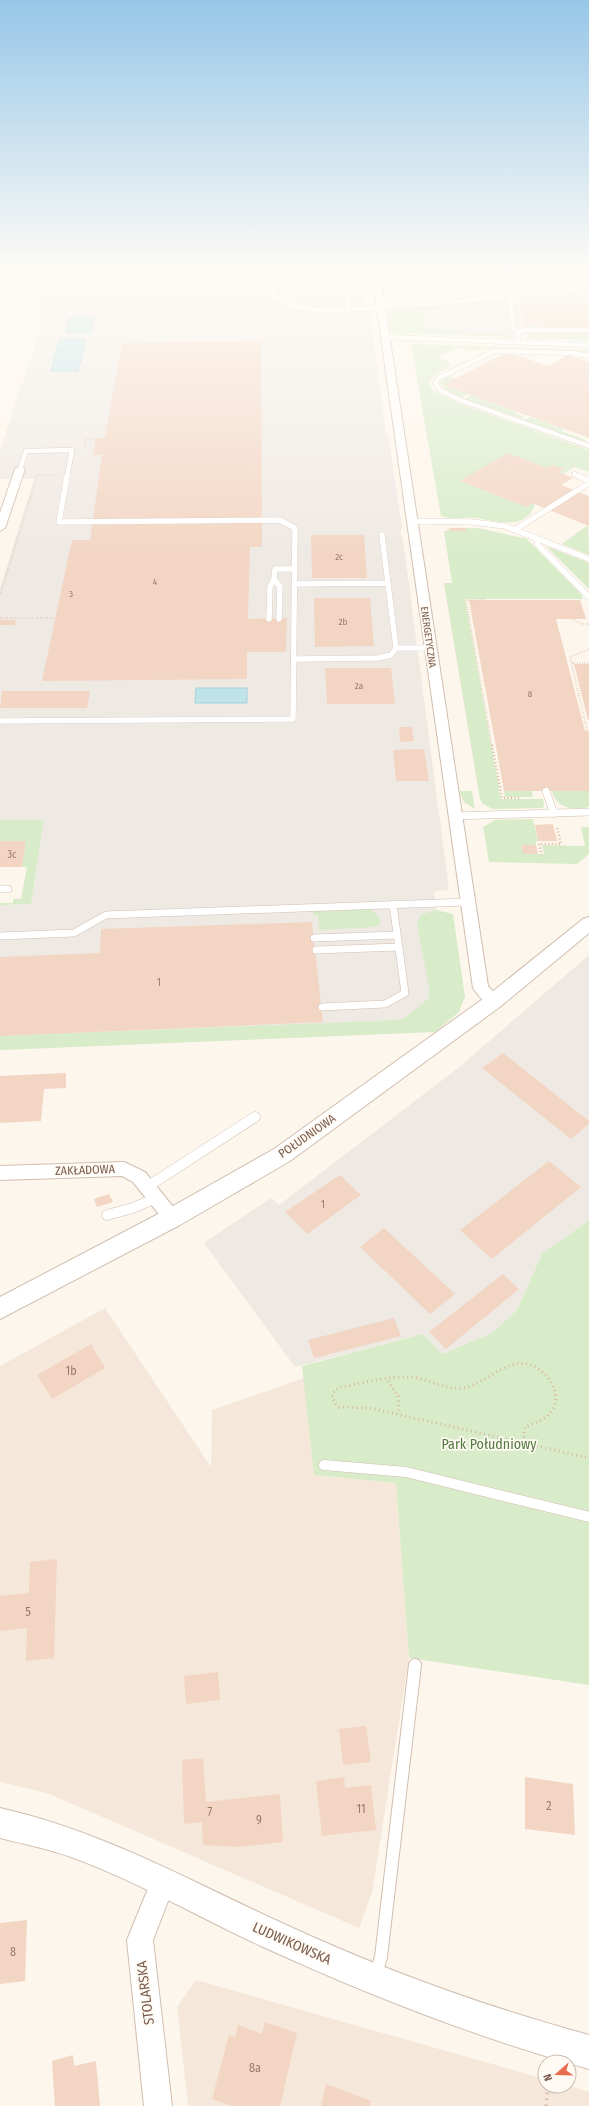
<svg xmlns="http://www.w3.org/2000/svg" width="589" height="2106" viewBox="0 0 589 2106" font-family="'Fira Sans Condensed',sans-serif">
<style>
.residential{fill:#f5e8da}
.industrial{fill:#efe9e4}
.green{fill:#d8ecc9}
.water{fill:#bfe3e8;stroke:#a5d3da}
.building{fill:#f3d5c3}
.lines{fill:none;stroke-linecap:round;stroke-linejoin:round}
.service-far4-casing{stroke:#d1beb0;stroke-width:5.5}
.service-far3-casing{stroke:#d1beb0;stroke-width:6}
.service-far2-casing{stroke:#d1beb0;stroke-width:8}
.service-far1-casing{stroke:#d1beb0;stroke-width:11}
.service-casing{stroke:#d1beb0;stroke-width:14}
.minor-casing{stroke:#d1beb0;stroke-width:2}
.tertiary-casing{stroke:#d1beb0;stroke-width:2}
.path-far4{stroke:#d9b8a5;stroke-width:1.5;stroke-dasharray:0.5 1.5;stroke-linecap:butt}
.path-far3{stroke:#d9b8a5;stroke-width:2;stroke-dasharray:0.5 2;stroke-linecap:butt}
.path-far2{stroke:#d9b8a5;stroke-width:2.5;stroke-dasharray:1 2.5;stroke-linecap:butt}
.path-far1{stroke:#d9b8a5;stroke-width:3;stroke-dasharray:1 3.5;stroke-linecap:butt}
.path{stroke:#d9b8a5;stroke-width:3.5;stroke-dasharray:1.5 4.5;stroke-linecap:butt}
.service-far4{stroke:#fff;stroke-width:4.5}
.service-far3{stroke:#fff;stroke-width:5.5}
.service-far2{stroke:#fff;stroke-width:7}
.service-far1{stroke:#fff;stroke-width:10}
.service{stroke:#fff;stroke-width:12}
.minor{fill:#fff;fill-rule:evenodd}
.tertiary{fill:#fff;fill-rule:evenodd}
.labels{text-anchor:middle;stroke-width:3.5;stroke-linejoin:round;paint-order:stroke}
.far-number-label{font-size:9px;fill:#987a6a}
.far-street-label{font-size:10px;fill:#7a5c4d;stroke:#fffaf3}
.number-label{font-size:10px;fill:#987a6a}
.street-label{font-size:12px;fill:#7a5c4d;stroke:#fffaf3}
.near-number-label{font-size:12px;fill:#987a6a}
.near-park-label{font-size:14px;fill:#537a41;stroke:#fffaf3}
.near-street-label{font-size:14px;fill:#7a5c4d;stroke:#fffaf3}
</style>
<rect width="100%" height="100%" fill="#fdf6ec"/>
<!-- residential -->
<path class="residential" d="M105,1308l106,159 1,-57 92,-32 10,97 82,8 13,175 -37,235 -13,35 -312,-135 -47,-11v-416z
M196,1980l349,99v7h24l20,6v14h-401l-11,-99z"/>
<!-- industrial -->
<path class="industrial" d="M32,267h318l4,44 16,3 16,119h2l14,94 -2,6 3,6 46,351 -15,1 3,22 17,42 -33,77 -421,18v-145l31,-1 13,-84h-44v-231l34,-110h-34v-29l41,-123z
M589,285v53l-186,-7 -4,-28h18z
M589,955v265l-47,34 -25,56 -25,23 -50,21 -19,-20 -128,33 -91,-124 67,-45 8,7 179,-137z"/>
<!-- green -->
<path class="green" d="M170,267h53v8h3v7h43v15c15,18 63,13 85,14h-190z
M348,267h12l3,27h-7v3h7l1,9 -13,-1z
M498,299l3,4 -22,1 -1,2 -24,1v4l-28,-1 -2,19 78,4v2h9v3l-9,1v-2l-97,-4v2l-10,-1 -6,-4 -2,-17 4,-4 9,-2h40z
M535,333l54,2v5l-60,-1 -2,-2 2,-3z
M411,344l178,6v2l-88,-4 -30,3 -13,-4 -20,10 9,4 3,5 -18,11 -3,6 4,8 25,12 131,47v22l-14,-5 -12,7 -4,-2 5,-3 -12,-4 -5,3 -39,-15 -47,28 66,25 5,-3 3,2c-10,26 -38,16 -60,13 -11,-1 -23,2 -34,-2z
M447,376l8,3 -12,6 25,9 -7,4 -15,-8 -6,-7z
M471,395l46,17 -2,1 10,4 -5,2 -55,-20z
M530,417l34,12 -3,2 25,9 -3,2 -60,-22z
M588,525l1,30 -27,-11z
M447,528l3,3h16v-3h12l49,11 54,55 2,5h-118l36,200h42l1,6 -1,3 -50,1 -10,-5 -3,-5 -36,-216h8l-8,-52h4z
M546,546l43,17v26z
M459,791h13l3,18 -11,-7z
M504,791h28l1,6h-28z
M552,791h37v16c-16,4 -33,1 -37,-16z
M533,819l5,22 -2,1v3h-14l2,9h20l-2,-9 43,1 -4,-19h8v27l-12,10 -88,-2 -6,-35 12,-7z
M0,820h44l-13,84 -31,1v-2h13v-4h8l6,-32h-5l-22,-26z
M368,909c7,3 12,6 12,15l-4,3 -57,3 -1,-15h-5v-4z
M436,910l17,4 12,83 -6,15 -24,20 -435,18v-14l399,-16 6,-2 24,-20v-10l-12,-65 3,-8z
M589,1220v465l-180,-27 -13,-175 -82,-8 -12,-109 121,-32 19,20 50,-21 25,-23 25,-56z"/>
<!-- water -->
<path class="water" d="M70,318h24l-3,15h-25z
M60,339h26l-8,32h-27z
M196,688h51v15h-52z"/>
<!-- building -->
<path class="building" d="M224,267h14v8h-4v2h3v4h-9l2,-6h-6z
M521,301l68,2v31l-39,-1 -1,-7 -26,-1z
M261,341l1,198v8h-12l-2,72 39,-1 -1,34h-39v27l-205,2 30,-141h18l12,-85h-9l3,-17h9l17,-95z
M507,352l41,14 20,-11 21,7v76l-146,-53z
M508,453l39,15 5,-3 13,4 -6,3 14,6 -12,7 28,11v30l-57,-23 -5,4 -67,-26z
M449,528h17l1,3h-17z
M311,535h53l3,43h-55z
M314,598h56l4,48 -59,1z
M469,600h111l6,19h-30l29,112h4v60h-85z
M0,620h16l-1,5h-15z
M574,664h15v56h-1z
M325,668h66l4,36h-68z
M2,691h88l-3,17h-87z
M399,727h13l2,14 -14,1z
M424,749l5,32h-33l-3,-31z
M553,824l4,17h-19l-3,-16z
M0,841h26l-4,26h-22z
M522,845h14l2,9h-15z
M312,922l11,100 -323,14v-79l100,-4 1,-24z
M503,1053l86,68v3l-18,15 -89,-71z
M66,1073v15l-22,1 -3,32 -41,2v-47z
M549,1161l32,26 -89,72 -32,-29z
M340,1175l21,20 -54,39 -22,-22z
M109,1194l4,8 -16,5 -3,-8z
M384,1228l71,66 -25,20 -70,-67z
M503,1274l16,15 -73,60 -17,-17z
M394,1318l7,18 -87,22 -6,-18z
M91,1344l14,24 -53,31 -15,-24z
M57,1559l-3,99 -28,3 1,-33 -27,3v-35l29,-3 1,-31z
M218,1672l2,28 -34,4 -2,-28z
M366,1726l5,36 -28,3 -4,-36z
M203,1758l3,44 74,-8 3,48 -45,5 -35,-2 -1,-23 -18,2 -2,-64z
M344,1777l1,11 26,-3 5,45 -54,6 -6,-55z
M525,1777l48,7 2,51 -50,-6z
M27,1920l-2,61 -25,3v-61z
M265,2022l32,11 -17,73h-48l-20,-7 17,-64 6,2 3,-12 24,9z
M73,2055l1,11 22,-5 4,45h-45l-3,-45z
M326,2084l45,17 -2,5h-48z"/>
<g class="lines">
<defs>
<path id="service-far4" d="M275,267l-1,29c23,20 78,13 107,12
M345,267l3,41
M511,296l2,32 5,4v6
M380,305h41l168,-17
M518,332l6,-2h65
M385,337l204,8
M589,356l-16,-3 -79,-2 -55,27 -4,5 5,7 20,10 129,46
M20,469l6,-18 46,-1 -5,27
M574,474l6,3"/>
<path id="service-far3" d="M578,476l11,5
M412,521l60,1 33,4 84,33
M516,529l73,-46
M382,535l14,113
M536,537l2,8 51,52
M274,579l6,8 -1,32
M295,584l93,-1
M269,619l1,-32 4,-8 1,-10h20
M295,659l83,-1 13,-3 5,-7h34
M0,721l293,-2 2,-191 -15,-8 -221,2 8,-46"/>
<path id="service-far2" d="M546,791l8,23
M454,816l135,-4
M0,889h8
M0,936l74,-3 32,-18 361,-13
M314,938l83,-3
M316,950l83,-3
M322,1007l63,-3 20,-11 -12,-89"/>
<path id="service-far1" d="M147,1187l108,-70
M107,1215l26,-7 23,-10
M324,1465l82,7 183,45"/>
<path id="service" d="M376,1974l5,-17 34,-292"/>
<path id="minor" d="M371,267h8l109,719 14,15 -3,4c-11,3 -20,-8 -26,-17z
M20,466l5,3 -20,59 -5,3v-18l15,-44z
M124,1162l21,10 33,41 3,5 -3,5 -6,2 -6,-2 -33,-41 -11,-6 -122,4v-14z
M163,1871l9,3 3,9 -22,57 19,166h-28l-17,-166 27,-66z"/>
<path id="tertiary" d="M589,917v16l-88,73 -211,155 -110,64 -180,94v-22l164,-86 110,-62 213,-153 96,-77z
M0,1808c102,23 188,72 282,115 99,46 201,83 307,112v34c-111,-31 -221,-74 -328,-123 -63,-29 -124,-65 -190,-89 -23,-8 -47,-13 -71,-19z"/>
</defs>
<!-- service-far4 casing -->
<use href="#service-far4" class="service-far4-casing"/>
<!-- service-far3 casing -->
<use href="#service-far3" class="service-far3-casing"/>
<!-- service-far2 casing -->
<use href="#service-far2" class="service-far2-casing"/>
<!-- service-far1 casing -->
<use href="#service-far1" class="service-far1-casing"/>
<!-- service casing -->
<use href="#service" class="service-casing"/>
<!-- minor casing -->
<use href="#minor" class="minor-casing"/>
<!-- tertiary casing -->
<use href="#tertiary" class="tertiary-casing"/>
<!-- path-far4 -->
<path class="path-far4" d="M299,267v28
M299,271h25
M238,275h24
M287,275h12
M233,282h29
M238,282l1,-15
M287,282h12
M299,290h25
M85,446l1,-7h10
M37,475h17
M36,477l1,-2"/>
<!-- path-far3 -->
<path class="path-far3" d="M0,595l37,-119
M484,599l-18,1 26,146
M0,618h54
M572,619l10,5h7
M572,663h17
M587,730l-17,-73 19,-8"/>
<!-- path-far2 -->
<path class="path-far2" d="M492,745l10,53h18
M541,852l-2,-8h22l-4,-17"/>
<!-- path-far1 -->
<path class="path-far1" d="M388,1381l10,15 1,18
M523,1442l2,-15c9,-4 20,-7 26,-15 13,-16 -3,-41 -20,-47 -25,-8 -45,19 -67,23 -18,3 -36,-10 -54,-11 -23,-1 -46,6 -69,10l-6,3 -3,5 2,7 5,5 31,1 219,50"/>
<!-- path -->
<path class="path" d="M546,2106l2,-20"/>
<!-- service-far4 -->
<use href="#service-far4" class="service-far4"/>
<!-- service-far3 -->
<use href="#service-far3" class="service-far3"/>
<!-- service-far2 -->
<use href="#service-far2" class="service-far2"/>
<!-- service-far1 -->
<use href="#service-far1" class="service-far1"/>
<!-- service -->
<use href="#service" class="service"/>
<!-- minor -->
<use href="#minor" class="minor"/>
<!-- tertiary -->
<use href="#tertiary" class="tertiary"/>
</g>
<!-- sky -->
<linearGradient id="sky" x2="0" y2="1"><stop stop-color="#97c7e8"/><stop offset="0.48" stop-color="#fefbf6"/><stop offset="1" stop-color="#fefbf6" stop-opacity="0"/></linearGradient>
<rect width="589" height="562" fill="url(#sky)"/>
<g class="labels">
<!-- far-number labels -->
<g class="far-number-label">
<text x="339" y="560">2c</text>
<text x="155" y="585">4</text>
<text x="71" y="597">3</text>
<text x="343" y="625">2b</text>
<text x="359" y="689">2a</text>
<text x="530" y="697">8</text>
</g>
<!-- far-street labels -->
<g class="far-street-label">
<text transform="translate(429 637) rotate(82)" y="4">ENERGETYCZNA</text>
</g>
<!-- number labels -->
<g class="number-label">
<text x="12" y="858">3c</text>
<text x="159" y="986">1</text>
<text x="323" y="1208">1</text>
</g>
<!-- street labels -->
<g class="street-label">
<text transform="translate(307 1136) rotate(-35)" y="4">POŁUDNIOWA</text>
<text transform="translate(85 1170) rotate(-2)" y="4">ZAKŁADOWA</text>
</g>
<!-- near-number labels -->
<g class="near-number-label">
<text x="71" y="1375">1b</text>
<text x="28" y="1616">5</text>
<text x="549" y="1810">2</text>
<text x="361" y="1813">11</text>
<text x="210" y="1816">7</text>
<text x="259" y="1824">9</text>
<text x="13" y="1956">8</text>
<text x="255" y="2072">8a</text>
</g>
<!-- near-park labels -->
<g class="near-park-label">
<text x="489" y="1449">Park Południowy</text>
</g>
<!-- near-street labels -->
<g class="near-street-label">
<text transform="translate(292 1943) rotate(24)" y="5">LUDWIKOWSKA</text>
<text transform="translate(145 1993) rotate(-97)" y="5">STOLARSKA</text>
</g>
</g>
<!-- north arrow -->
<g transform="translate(557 2074) rotate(250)"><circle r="19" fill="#fffaf3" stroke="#cabbb1"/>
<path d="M0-3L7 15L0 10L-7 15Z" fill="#e76f51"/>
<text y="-6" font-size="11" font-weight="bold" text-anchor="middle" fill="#7a5c4d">N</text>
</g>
</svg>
